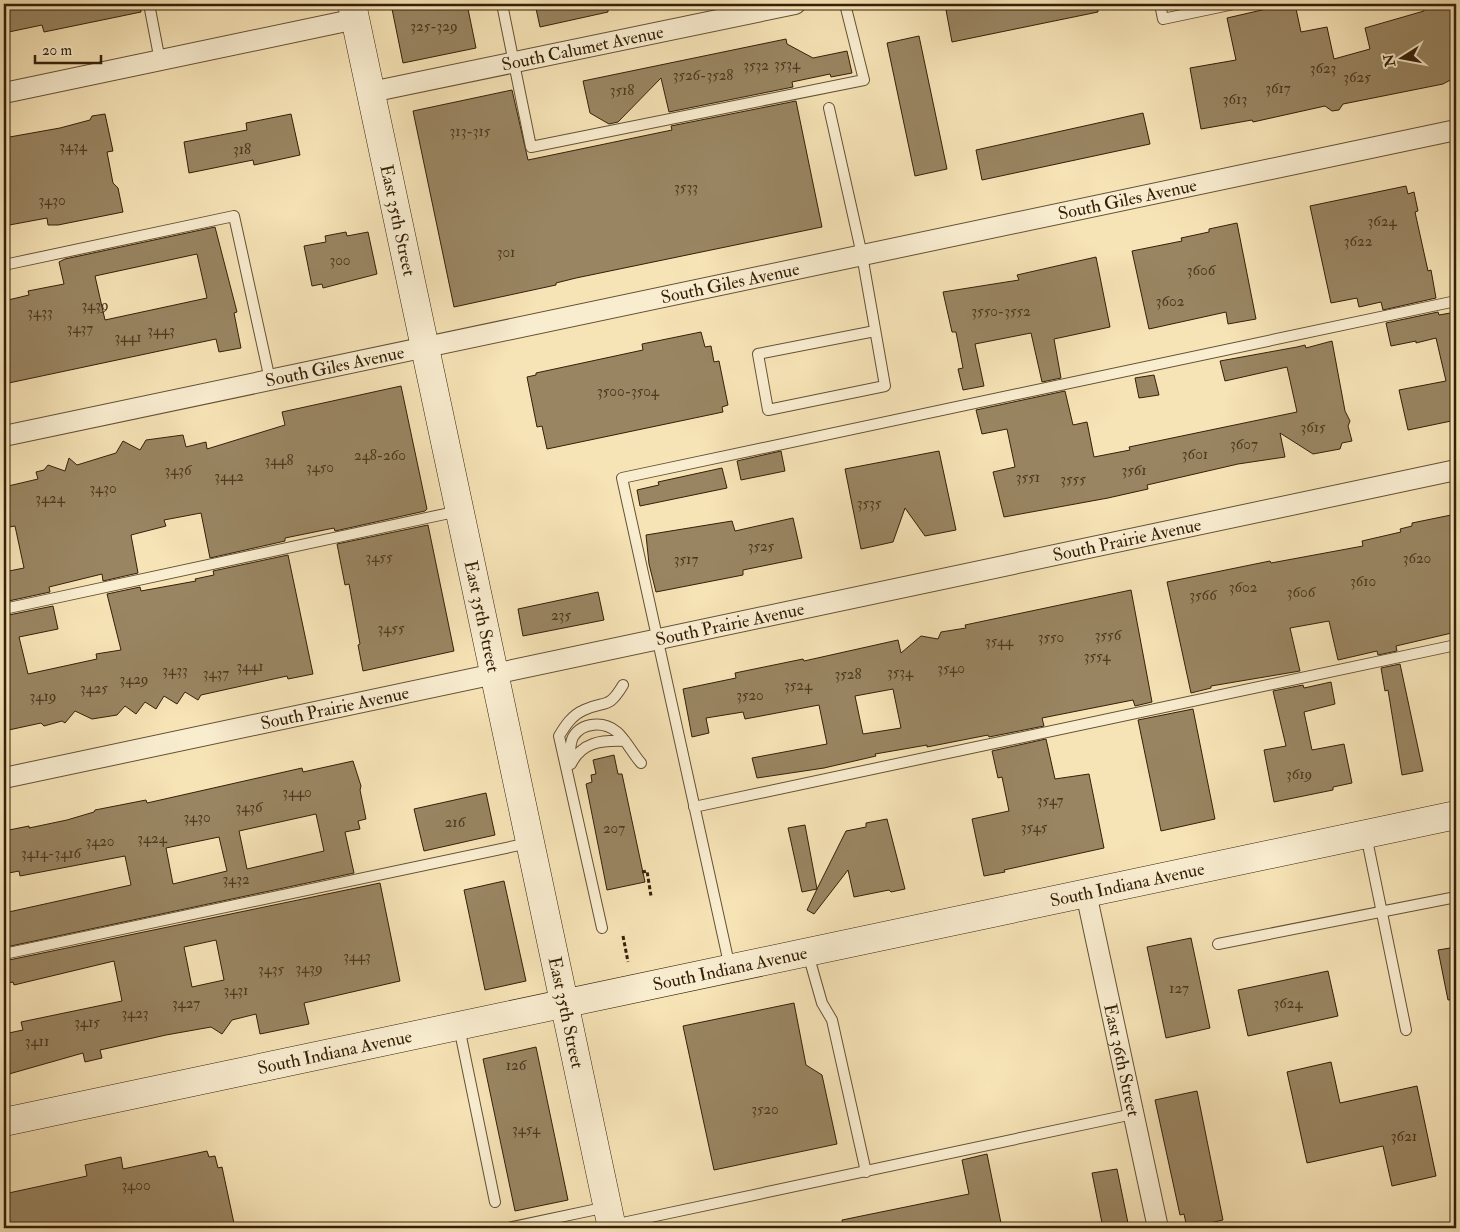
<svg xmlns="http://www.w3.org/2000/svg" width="1460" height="1232" viewBox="0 0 1460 1232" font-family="'IM FELL Double Pica',serif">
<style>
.building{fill:#998562;stroke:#342008;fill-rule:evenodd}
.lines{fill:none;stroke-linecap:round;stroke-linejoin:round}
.lane-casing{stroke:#645134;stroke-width:12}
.street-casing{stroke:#645134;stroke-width:22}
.secondary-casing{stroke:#342008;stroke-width:29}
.path{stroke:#342008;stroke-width:3;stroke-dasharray:4 2.5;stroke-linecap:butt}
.lane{stroke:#f9edd0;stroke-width:10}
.street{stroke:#f9edd0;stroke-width:20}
.secondary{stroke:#f9edd0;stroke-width:28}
.labels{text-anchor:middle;stroke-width:5;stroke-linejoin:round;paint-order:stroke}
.number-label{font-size:15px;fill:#4d391e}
.street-label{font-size:18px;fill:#342008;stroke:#f9edd0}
</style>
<rect width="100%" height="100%" fill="#f6e3b6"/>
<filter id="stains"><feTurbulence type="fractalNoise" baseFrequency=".004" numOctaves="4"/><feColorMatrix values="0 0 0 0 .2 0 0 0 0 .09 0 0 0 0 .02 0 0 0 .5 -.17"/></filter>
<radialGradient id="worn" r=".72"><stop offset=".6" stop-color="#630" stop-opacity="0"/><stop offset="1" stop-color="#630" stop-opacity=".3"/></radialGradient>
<!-- building -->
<path class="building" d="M4,4h136l1,8 -97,20 -2,-7 -38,8z
M391,4h76l9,44 -73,15z
M535,4h73v8l-68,15z
M977,4h120l1,8 -146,30 -6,-32z
M1274,4h21l6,28 26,-5 7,32 36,-10 -5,-21 59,-17 -1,-7h33v73l-13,7 -100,20 -4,6 -7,1 -7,-5 -72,16 -1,-2 -51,9 -11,-61 46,-8 -9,-42 48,-11z
M919,36l28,133 -32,7 -28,-133z
M786,39l1,5 26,14 34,-7 5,22 -21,4 -1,-3 -38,8 1,5 -124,25 -8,-34 -43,44 -9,2 -19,-11 -7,-32z
M512,90l16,70 144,-30 -1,-4 125,-25 26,126 -246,51 -20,5v2l-102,22 -41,-196z
M1143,113l7,31 -168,36 -6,-30z
M105,114l8,37 -6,1 6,31 5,5 5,24 -65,13h-10l-1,-7 -43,8v-88l56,-10 30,-8 2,-4z
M291,114l9,41 -46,10 -1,-5 -64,13 -5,-31 63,-12 -1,-7z
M1406,186l2,8 6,-2 4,19 -3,1 13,59 3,-1 5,28 -53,12 -2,-8 -22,5 -2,-9 -26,5 -21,-97z
M1237,223l19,96 -28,5 -2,-12 -77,17 -17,-78 50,-10 -1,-3 28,-6v-3z
M215,227l22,85 -3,1 7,35 -22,4 -3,-13 -212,45v-83l25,-6 -1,-4 36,-7 -5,-22 6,-3zM197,254l10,44 -102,22 -10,-44z
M346,232l1,4 21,-4 9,42 -54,14 -1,-4 -10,2 -8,-40 22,-4 -1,-6z
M1096,257l14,70 -56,12 7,39 -19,4 -11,-49 -56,11 9,42 -21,4 -5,-21 5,-1 -7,-36h-4l-9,-40 76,-12 -2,-5z
M1438,312l1,3 17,-3v108l-48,10 -9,-40 47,-9 -10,-43 -20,5v-2l-25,5 -5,-23z
M701,332l4,15 6,-1 3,16 5,-1 9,44 -6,2 1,5 -176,37 -5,-23 -5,1 -10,-50 9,-2v-2l107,-23 -1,-6z
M1332,341l13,70 5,10 -2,5 4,15 -10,2 -2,6 -27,5 -33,-21 5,24 -47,7 -91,21 1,4 -40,9 -104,19 -11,-45 22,-5 -8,-38 -25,5 -6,-24 89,-19 8,34 14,-3 7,35 36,-7 -1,-3 168,-35 -10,-45 -62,14 -5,-20 77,-14 8,-2 1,3z
M1154,375l5,20 -20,3 -4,-20z
M401,386l26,123 -2,2 -90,20 -1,-3 -49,10v3l-75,17 -9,-45 -37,7 2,6 -35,9 7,38 -35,8 -1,-7 -53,13 1,5 -46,10v-30l20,-4 -9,-42 -11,2v-41l34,-8 -2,-7 8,-2 4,-5 17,6 4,-13 8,7 39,-12 7,-12 17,9 6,-10 37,-5 3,12 20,-5 1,7 78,-24 -3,-13z
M781,451l4,20 -44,9 -4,-19z
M939,451l17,79 -31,6 -20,-28 -12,34 -32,7 -16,-80z
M722,468l5,20 -87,18 -3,-16 22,-5 -1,-3z
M1456,514v118l-60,14 1,5 -19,4 -1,-4 -39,9 -9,-39 -39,7 10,43 -89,15v2l-20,5 -24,-111 103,-21 1,2 92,-17 -1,-5 39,-9 -1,-3 12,-3v-3z
M793,518l9,40 -59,12v5l-87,17 -7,-28 -3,-29 86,-14 3,10z
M428,525l26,126 -91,20 -5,-26 2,-1 -11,-60 -4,1 -8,-41z
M288,555l25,119 -25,5 -1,-3 -59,13 -27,6 -3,5 -13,-8 -8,12 -13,-8 -8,13 -11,-7 -9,12 -11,-8 -8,9 -25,4 -17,-8 -10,12 -3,-2 -18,5 -3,-3 -37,8v-115l49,-10 5,23 -39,8 9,37 69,-15 -1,-5 25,-4 -14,-56 33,-7 1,4 55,-10 -1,-2 19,-4 -1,-4z
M1131,590l21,112 -17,4 -2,-6 -91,18 2,8 -55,11 -1,-2 -61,12v-2l-52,9 1,2 -52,12 -67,10 -5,-20 75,-14 -8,-39 -74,14 -2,-7 -37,6 3,15 -17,4 -9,-48 53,-11 -1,-5 68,-14 1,2 94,-21 3,13 20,-17 17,3 3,-7 25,-4 -1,-3zM893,689l8,39 -38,6 -8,-38z
M598,592l6,28 -81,16 -5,-27z
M1400,664l23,107 -21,4 -14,-85 -3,1 -4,-23z
M1331,682l4,22 -31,8 8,38 32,-6 8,39 -19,4v3l-59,12 -10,-52 22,-4 -13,-55 30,-6 1,3z
M1193,709l22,110 -54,12 -23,-111z
M1046,739l9,40 34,-5 15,74 -100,22 1,2 -21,4 -12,-57 37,-8 -7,-34 -4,1 -6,-27z
M614,755l4,19h4l23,108 -38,8 -21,-106 6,-2 -1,-7 5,-1 -3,-14z
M353,761l8,25 -1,4 6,29 -8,2 2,8 -15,3 9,41 -348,74 -2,-34 127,-28 -6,-29 -105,20 -1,-5 -15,3v-43l25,-5v2l38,-8 27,-8 1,-2 51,-10 1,3 155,-35 1,4zM316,814l8,37 -77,18 -8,-38zM219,837l8,34 -54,13 -7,-36z
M486,793l9,42 -71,16 -10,-42z
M887,819l18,70 -14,3 -2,-2 -35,7 -6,-27 -34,44 -7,-4 10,-21 -15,3 -14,-64 17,-3 12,64 29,-58 20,-4v-4z
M504,881l22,100 -41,9 -21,-100z
M380,883l20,98 -96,22 5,21 -49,10 -4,-20 -24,6 -10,14 -11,-7 -45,8 -66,15 2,8 -17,4 -2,-9 -74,21 -5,-40 19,-4 -2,-8 101,-21 -8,-40 -100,24 -1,-3 -9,2v-21l5,-3zM216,940l8,40 -32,7 -8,-40z
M1191,938l19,90 -44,10 -19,-91z
M1456,947v52l-8,1 -10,-50z
M1328,971l10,45 -90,20 -10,-46z
M794,1003l12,62 16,10 15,69 -123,26 -31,-144z
M536,1047l32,153 -53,11 -32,-152z
M1331,1062l9,41 77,-17 19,90 -44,10 -9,-40 -76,17 -20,-91z
M1197,1091l26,129 -36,8 -3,-14 -4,1 -25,-115z
M207,1151l2,6 6,-1 3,12 4,-1 13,61h-231v-34l83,-18 -2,-11 36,-8 2,12z
M987,1154l15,74h-159l-1,-8 127,-26 -7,-34z
M1117,1169l12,59h-26l-11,-55z"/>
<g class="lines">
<defs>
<path id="lane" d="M149,4l11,57
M502,4l29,143 333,-67 -19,-76
M1160,4l3,15 71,-15
M829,108l33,147 23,131 -117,24 -10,-56 117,-23
M4,265l230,-49 36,164
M4,609l455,-98
M570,764c0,-9 -1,-19 3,-27 9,-15 31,-16 44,-5 9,8 16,22 24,31
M571,764c11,-22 30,-24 54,-23
M694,807l762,-162
M1366,835l40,195
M602,928l-43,-192c6,-10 13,-21 25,-26 22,-10 24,0 39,-25
M1218,944l238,-47
M4,954l525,-111
M808,954l14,49 10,17 34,152
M730,968l-108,-490 834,-177
M459,1027l36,175
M613,1225l520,-111
M508,1228l99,-21"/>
<g id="street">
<path id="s1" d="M371,92l424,-88"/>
<path d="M4,93l352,-74"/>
<path id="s2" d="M4,436l1452,-306"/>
<path id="s3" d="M4,778l1452,-308"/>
<path id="s4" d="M1086,893l72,335"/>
</g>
<g id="secondary">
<path id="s5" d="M352,4l260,1224"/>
<path id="s6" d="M4,1122l1452,-307"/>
</g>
</defs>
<!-- lane casing -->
<use href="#lane" class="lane-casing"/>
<!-- street casing -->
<use href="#street" class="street-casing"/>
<!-- secondary casing -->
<use href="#secondary" class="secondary-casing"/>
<!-- path -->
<path class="path" d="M642,872l5,-1 4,25
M623,936l5,26"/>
<!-- lane -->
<use href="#lane" class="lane"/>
<!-- street -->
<use href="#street" class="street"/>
<!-- secondary -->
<use href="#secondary" class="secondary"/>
</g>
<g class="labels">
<!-- number labels -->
<g class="number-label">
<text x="434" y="31">325-329</text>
<text x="787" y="69">3534</text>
<text x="756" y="70">3532</text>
<text x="1323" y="73">3623</text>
<text x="703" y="80">3526-3528</text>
<text x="1357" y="82">3625</text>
<text x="1278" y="93">3617</text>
<text x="622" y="95">3518</text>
<text x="1235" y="104">3613</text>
<text x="470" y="136">313-315</text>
<text x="73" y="151">3434</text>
<text x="242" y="154">318</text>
<text x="686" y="192">3533</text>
<text x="52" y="205">3430</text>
<text x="1382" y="226">3624</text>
<text x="1358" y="246">3622</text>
<text x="506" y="257">301</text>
<text x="340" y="265">300</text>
<text x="1201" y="275">3606</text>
<text x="1170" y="306">3602</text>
<text x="95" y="310">3439</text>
<text x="1001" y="316">3550-3552</text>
<text x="40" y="317">3433</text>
<text x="80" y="333">3437</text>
<text x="161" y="335">3443</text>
<text x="128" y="342">3441</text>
<text x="628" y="396">3500-3504</text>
<text x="1313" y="432">3615</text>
<text x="1244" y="449">3607</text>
<text x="1195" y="459">3601</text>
<text x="380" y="460">248-260</text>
<text x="279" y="465">3448</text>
<text x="320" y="472">3450</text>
<text x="178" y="475">3436</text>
<text x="1134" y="475">3561</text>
<text x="229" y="481">3442</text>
<text x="1028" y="482">3551</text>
<text x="1073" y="484">3555</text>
<text x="103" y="493">3430</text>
<text x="50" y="503">3424</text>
<text x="869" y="508">3535</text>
<text x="761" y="551">3525</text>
<text x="379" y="562">3455</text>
<text x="1417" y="563">3620</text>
<text x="686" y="564">3517</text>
<text x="1363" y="586">3610</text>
<text x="1243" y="592">3602</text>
<text x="1301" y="597">3606</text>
<text x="1203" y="600">3566</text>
<text x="561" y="620">235</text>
<text x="391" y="633">3455</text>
<text x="1108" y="640">3556</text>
<text x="1051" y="642">3550</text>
<text x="999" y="646">3544</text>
<text x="1097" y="661">3554</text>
<text x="250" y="671">3441</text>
<text x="951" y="673">3540</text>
<text x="175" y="675">3433</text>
<text x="900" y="677">3534</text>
<text x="216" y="678">3437</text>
<text x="848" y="679">3528</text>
<text x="134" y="684">3429</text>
<text x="798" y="690">3524</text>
<text x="94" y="693">3425</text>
<text x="750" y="700">3520</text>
<text x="43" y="701">3419</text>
<text x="1299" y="779">3619</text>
<text x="297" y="797">3440</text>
<text x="1050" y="805">3547</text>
<text x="249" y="812">3436</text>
<text x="197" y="822">3430</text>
<text x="455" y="827">216</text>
<text x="1034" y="832">3545</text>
<text x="614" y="833">207</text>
<text x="152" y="843">3424</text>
<text x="100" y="846">3420</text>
<text x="51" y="858">3414-3416</text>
<text x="236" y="884">3432</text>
<text x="357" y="961">3443</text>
<text x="309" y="973">3439</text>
<text x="271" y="974">3435</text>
<text x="1179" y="993">127</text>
<text x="236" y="995">3431</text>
<text x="186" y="1008">3427</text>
<text x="1288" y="1008">3624</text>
<text x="135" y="1018">3423</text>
<text x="87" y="1027">3415</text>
<text x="37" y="1046">3411</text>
<text x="516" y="1070">126</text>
<text x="765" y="1114">3520</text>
<text x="526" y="1134">3454</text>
<text x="1404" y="1141">3621</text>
<text x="136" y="1190">3400</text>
</g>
<!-- street labels -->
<g class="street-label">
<text dy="6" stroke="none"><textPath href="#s1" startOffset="216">South Calumet Avenue</textPath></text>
<text dy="6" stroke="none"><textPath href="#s2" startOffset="1148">South Giles Avenue</textPath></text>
<text dy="6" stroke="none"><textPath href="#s5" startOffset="221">East 35th Street</textPath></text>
<text dy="6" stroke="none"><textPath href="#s2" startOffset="742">South Giles Avenue</textPath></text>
<text dy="6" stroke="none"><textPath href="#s2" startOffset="338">South Giles Avenue</textPath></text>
<text dy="6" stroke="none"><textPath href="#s3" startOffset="1148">South Prairie Avenue</textPath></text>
<text dy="6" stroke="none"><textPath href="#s5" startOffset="626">East 35th Street</textPath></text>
<text dy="6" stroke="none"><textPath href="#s3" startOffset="742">South Prairie Avenue</textPath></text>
<text dy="6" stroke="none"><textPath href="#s3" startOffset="338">South Prairie Avenue</textPath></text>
<text dy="6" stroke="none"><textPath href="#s6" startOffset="1148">South Indiana Avenue</textPath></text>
<text dy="6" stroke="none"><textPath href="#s6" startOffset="742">South Indiana Avenue</textPath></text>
<text dy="6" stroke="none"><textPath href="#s5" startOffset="1031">East 35th Street</textPath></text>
<text dy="6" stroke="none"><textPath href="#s6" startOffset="338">South Indiana Avenue</textPath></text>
<text dy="6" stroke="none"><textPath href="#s4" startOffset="171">East 36th Street</textPath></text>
</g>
</g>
<!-- margin -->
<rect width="1460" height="1232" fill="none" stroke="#f6e3b6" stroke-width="20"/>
<rect x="5" y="5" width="1450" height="1222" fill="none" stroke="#342008" stroke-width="2.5"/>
<rect x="10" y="10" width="1440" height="1212" fill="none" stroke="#342008"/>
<!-- north arrow -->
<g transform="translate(1402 58) rotate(259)" stroke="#f9edd0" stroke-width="4" paint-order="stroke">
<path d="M0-4L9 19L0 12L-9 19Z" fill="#342008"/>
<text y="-8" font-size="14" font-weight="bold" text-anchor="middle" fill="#342008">N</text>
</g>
<!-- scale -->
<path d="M35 55v8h66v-8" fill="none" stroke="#342008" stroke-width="2.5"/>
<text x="42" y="55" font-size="15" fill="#342008" stroke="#f9edd0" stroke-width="4" paint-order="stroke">20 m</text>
<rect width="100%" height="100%" filter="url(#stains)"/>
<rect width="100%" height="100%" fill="url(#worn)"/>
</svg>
